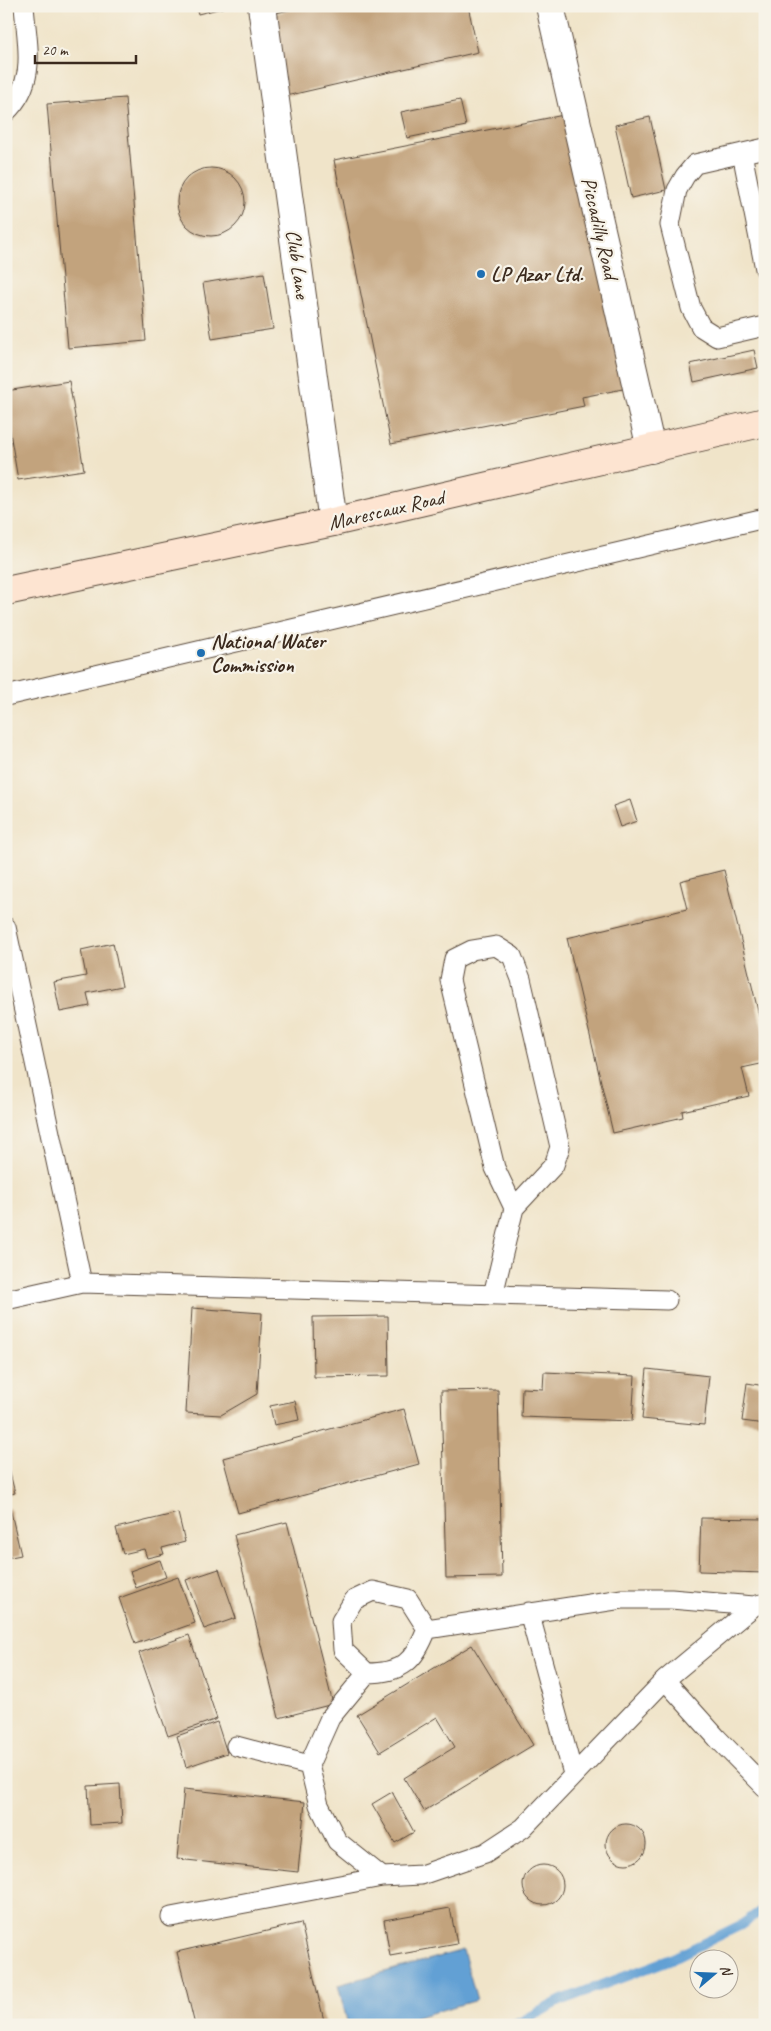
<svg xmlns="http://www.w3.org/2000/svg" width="771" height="2031" viewBox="0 0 771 2031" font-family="Caveat,sans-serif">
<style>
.water{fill:#62a0d4;stroke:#4e6579}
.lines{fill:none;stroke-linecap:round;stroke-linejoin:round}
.stream{stroke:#62a0d4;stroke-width:10}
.building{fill:#c2a37d}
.service-casing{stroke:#564638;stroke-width:21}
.minor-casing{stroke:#564638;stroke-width:30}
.secondary-casing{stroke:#564638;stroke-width:30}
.service{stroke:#fff;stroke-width:19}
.minor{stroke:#fff;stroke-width:28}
.secondary{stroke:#fde4d1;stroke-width:28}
.poi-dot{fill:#1f6fb2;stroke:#f7f3e8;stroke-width:2}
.labels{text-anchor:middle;stroke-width:4.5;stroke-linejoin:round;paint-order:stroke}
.street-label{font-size:21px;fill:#3b2a1e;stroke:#f7f3e8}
.poi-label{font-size:21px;font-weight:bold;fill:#3b2a1e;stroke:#f7f3e8;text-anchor:start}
</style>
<rect width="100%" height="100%" fill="#f7f3e8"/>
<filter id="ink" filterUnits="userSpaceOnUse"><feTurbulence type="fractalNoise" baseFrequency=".02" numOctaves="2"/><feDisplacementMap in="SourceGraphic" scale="10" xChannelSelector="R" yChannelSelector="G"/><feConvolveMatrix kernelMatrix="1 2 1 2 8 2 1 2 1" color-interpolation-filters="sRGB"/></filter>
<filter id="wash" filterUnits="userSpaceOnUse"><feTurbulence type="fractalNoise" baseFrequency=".0096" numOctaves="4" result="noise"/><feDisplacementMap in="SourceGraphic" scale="20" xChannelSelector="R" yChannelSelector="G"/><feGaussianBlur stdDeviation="1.12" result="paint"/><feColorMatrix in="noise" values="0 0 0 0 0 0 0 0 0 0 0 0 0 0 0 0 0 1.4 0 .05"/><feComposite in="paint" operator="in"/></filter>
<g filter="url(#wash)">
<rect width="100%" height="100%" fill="#f0e4c9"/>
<!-- water -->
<path class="water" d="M463,1950l14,50 -88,25h-41l-10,-40z"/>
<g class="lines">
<!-- stream -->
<path class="stream" d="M515,2025l47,-25 107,-40 72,-35 24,-17"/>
</g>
<g id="blocks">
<!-- building -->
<path class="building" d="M196,6h30v1l-28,7z
M307,6h161l10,46 -192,44 -19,-81z
M125,98l21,243 -78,7 -21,-244z
M460,100l6,26 -59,12 -6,-26z
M574,113l54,275 -46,9 2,9 -193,38 -57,-284z
M650,117l16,73 -35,8 -16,-73z
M177 202a34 34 0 1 1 68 0a34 34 0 1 1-68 0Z
M264,273l9,56 -61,10 -9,-56z
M754,350l4,18 -64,14 -4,-18z
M69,381l15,89 -66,10 -12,-72v-17z
M630,800l7,21 -17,6 -7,-21z
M724,870l41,170v23l-23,5 7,28 -67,15 1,6 -70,16 -46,-195 120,-29 -7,-28z
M113,943l9,43 -35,7 3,13 -30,6 -6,-30 32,-6 -5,-26z
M192,1308l70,5 -5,81 -36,21 -35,-2z
M388,1316l1,60 -75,1 -1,-60z
M647,1369l62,7 -5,49 -62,-6z
M544,1372l91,4 -3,45 -111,-4 1,-29 21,1z
M747,1383l18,3v38l-23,-3z
M498,1390l4,187 -56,1 -5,-187z
M295,1401l4,19 -25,5 -4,-19z
M404,1409l15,55 -181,49 -15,-55z
M6,1457l9,36 -9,2z
M10,1508l11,47 -15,3v-49z
M178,1513l7,29 -23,6 2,6 -17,4 -3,-9 -21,5 -7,-26z
M701,1518l64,1v54l-66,-2z
M287,1522l46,182 -54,14 -45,-183z
M160,1560l6,17 -30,11 -6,-17z
M219,1569l17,49 -32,11 -18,-49z
M178,1577l17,46 -60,21 -16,-46z
M189,1635l28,84 -49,17 -29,-83z
M472,1645l61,100 -109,66 -20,-33 51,-31 -18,-30 -57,35 -23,-37z
M217,1722l10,31 -41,14 -9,-31z
M120,1784l2,39 -32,2 -2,-39z
M184,1789l121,13 -7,70 -121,-13z
M392,1792l22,40 -19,11 -23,-39z
M606 1844a20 20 0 1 1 40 0a20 20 0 1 1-40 0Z
M523 1885a20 20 0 1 1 40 0a20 20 0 1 1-40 0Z
M450,1908l7,36 -67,12 -6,-36z
M301,1923l24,102h-130l-18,-73z"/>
</g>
</g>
<g filter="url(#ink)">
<use href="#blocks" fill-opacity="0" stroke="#564638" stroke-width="1"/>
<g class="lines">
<defs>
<path id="service" d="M6,112c32,-31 21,-66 18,-106
M765,148l-70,16 -10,12 -8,14 -7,35 21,83 10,19 16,10 48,-11
M742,153l23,116
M6,696l759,-178
M6,927l76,356
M493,1295l21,-87 40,-43 6,-18 -39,-168 -9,-23 -16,-10 -24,4 -18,9 -4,21 45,188 19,40
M6,1300l76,-17 585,17
M373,1591l35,8 19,30c-12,32 -25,44 -60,44l-24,-23 -2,-29 13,-21z
M529,1612l44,162
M427,1629l195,-30h49l83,7 7,-2
M665,1680l52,58 48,49
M236,1746l73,19 10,40 18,36 45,36 39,-2 64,-22 38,-25 142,-148 89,-74
M309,1765l21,-47 37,-45
M171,1917l211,-40"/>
<path id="minor" d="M262,6l71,516
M550,6l101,443"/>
<path id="secondary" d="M6,591l327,-69 432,-100"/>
</defs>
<!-- service casing -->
<use href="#service" class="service-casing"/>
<!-- minor casing -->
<use href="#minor" class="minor-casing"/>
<!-- secondary casing -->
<use href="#secondary" class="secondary-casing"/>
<!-- service -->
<use href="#service" class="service"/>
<!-- minor -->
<use href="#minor" class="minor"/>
<!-- secondary -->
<use href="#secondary" class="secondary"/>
</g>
</g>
<!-- markers -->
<g class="poi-dot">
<circle cx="481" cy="274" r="5"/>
<circle cx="201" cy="653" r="5"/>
</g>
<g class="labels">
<!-- street labels -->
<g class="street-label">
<text transform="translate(600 228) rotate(77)" y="7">Piccadilly Road</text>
<text transform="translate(298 264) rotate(82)" y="7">Club Lane</text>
<text transform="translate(386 510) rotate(-13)" y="7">Marescaux Road</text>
</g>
<!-- poi labels -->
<g class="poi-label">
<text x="491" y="281">LP Azar Ltd.</text>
<text x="211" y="648">National Water<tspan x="211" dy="24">Commission</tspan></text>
</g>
</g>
<!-- margin -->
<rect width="771" height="2031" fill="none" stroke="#f7f3e8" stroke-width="25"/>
<!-- north arrow -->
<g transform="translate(714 1974) rotate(71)"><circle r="24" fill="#f7f3e8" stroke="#aca397"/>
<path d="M0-4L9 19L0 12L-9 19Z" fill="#1f6fb2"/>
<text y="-8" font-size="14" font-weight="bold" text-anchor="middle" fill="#3b2a1e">N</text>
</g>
<!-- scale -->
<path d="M35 55v8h101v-8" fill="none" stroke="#3b2a1e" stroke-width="2.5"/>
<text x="42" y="55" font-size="15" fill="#3b2a1e" stroke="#f7f3e8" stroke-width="4" paint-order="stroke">20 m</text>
</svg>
